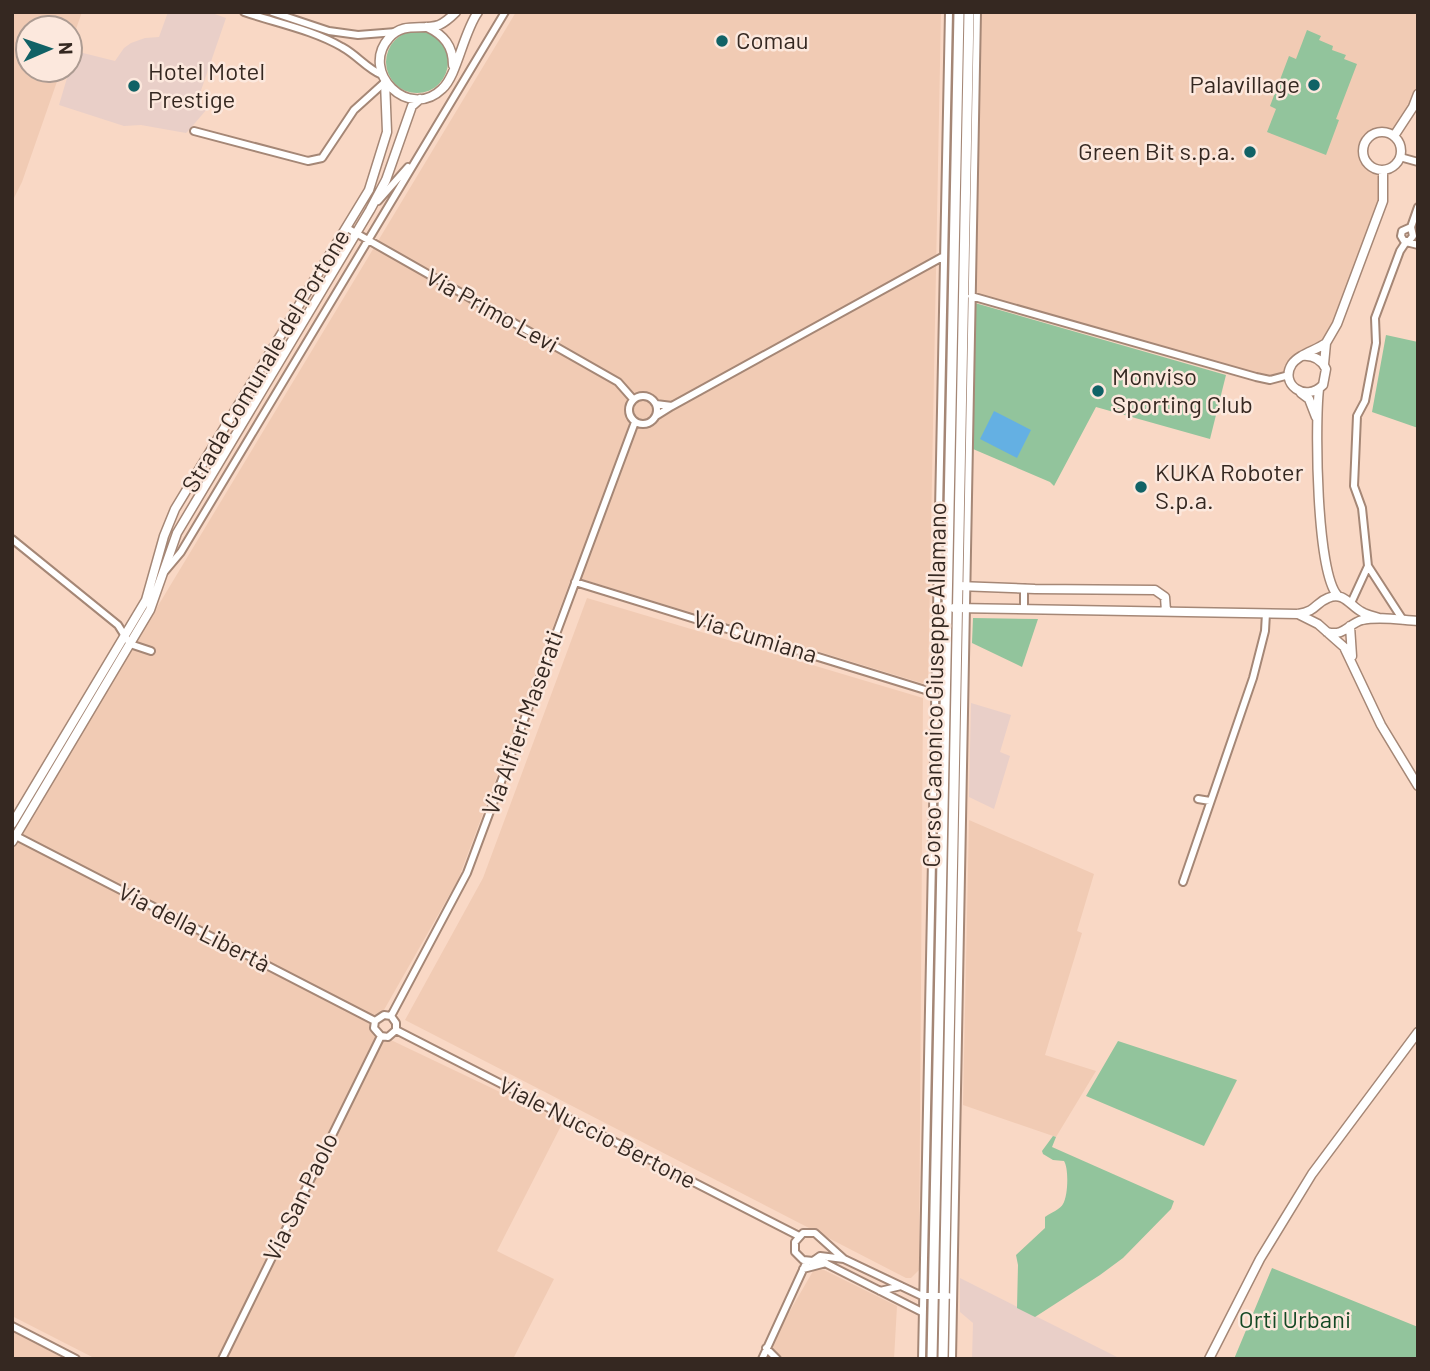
<svg xmlns="http://www.w3.org/2000/svg" width="1430" height="1371" viewBox="0 0 1430 1371" font-family="Barlow,sans-serif">
<style>
.commercial{fill:#e9cfc8}
.built{fill:#f1cbb4}
.green{fill:#92c49c}
.water{fill:#64b0e3}
.lines{fill:none;stroke-linecap:round;stroke-linejoin:round}
.minor-casing{stroke:#a58776;stroke-width:10}
.tertiary-casing{stroke:#a58776;stroke-width:11}
.secondary-casing{stroke:#a58776;stroke-width:12}
.minor{stroke:#fff;stroke-width:6}
.tertiary{stroke:#fff;stroke-width:8}
.secondary{stroke:#fff;stroke-width:9}
.poi-dot{fill:#116266;stroke:#fce8dd;stroke-width:2.5}
.labels{text-anchor:middle;stroke-width:5;stroke-linejoin:round;paint-order:stroke}
.poi-label{font-size:24px;fill:#352821;stroke:#fce8dd;text-anchor:start}
.street-label{font-size:24px;fill:#352821;stroke:#fce8dd}
.park-label{font-size:24px;fill:#144824;stroke:#fce8dd}
</style>
<rect width="100%" height="100%" fill="#f9d8c5"/>
<!-- commercial -->
<path class="commercial" d="M168,12h41l17,6 -29,84 10,7 -18,21 -3,3 -45,-8 -17,1 -65,-21 16,-54 40,10 9,-13 7,-5 14,-5 14,-1z
M971,703l40,12 -11,37 10,4 -16,53 -25,-12z
M960,1278l157,79v2h-145l1,-36 -13,-11z"/>
<!-- built -->
<path class="built" d="M12,12h70l-12,34v-18h-42v42h33l-39,112 -10,20z
M516,12h425l-13,673 -356,-109 -114,304 -86,151 191,91 -66,129 57,28 -41,80h-417l-84,-43v-468z
M977,12h441v82l-24,42 -12,-4 -7,2 -9,8 -2,14 6,10 13,4 1,17 -58,156 -29,16 -8,16 -19,5 -299,-84z
M587,598l336,100 -4,572 -8,8h-5l-501,-258 78,-142z
M969,820l125,54 -17,57 5,2 -37,122 51,16 -40,66 -93,-32z
M816,1266l81,40 -3,53h-132z
M12,1331l53,28h-53z"/>
<!-- green -->
<path class="green" d="M1307,30l14,6 -2,4 14,6 -1,4 14,5 -2,4 13,5 -21,55 3,1 -13,35 -59,-23 9,-23 -6,-3 19,-50 7,3z
M386 62a31 31 0 1 1 62 0a31 31 0 1 1-62 0Z
M975,303l251,72 -16,64 -114,-32 -42,79 -4,-4 -77,-33z
M1386,335l32,7v86l-46,-16z
M973,618l65,1 -16,48 -50,-24z
M1118,1041l119,39 -33,66 -118,-50z
M1053,1136l3,1 -4,10 122,54 -3,8 -48,49 -23,17 -65,42 -18,-9 1,-43 -2,-10 29,-27v-11c5,-4 16,-8 18,-13 5,-8 6,-35 1,-43l-11,-1 -10,-6 -1,-3z
M1272,1268l146,59v32h-184z"/>
<!-- water -->
<path class="water" d="M994,411l37,19 -14,28 -37,-19z"/>
<g class="lines">
<defs>
<path id="minor" d="M244,12c32,11 69,18 98,35 15,8 24,21 40,28
M272,12l57,19 29,4 38,-3
M194,131l114,30 14,-3 32,-48 31,-28
M1400,157l18,5
M378,201l30,-34
M1411,227l-9,4 -1,5 3,5h5l4,-5 -2,-9 7,-20
M347,228l271,154 15,17
M971,296l285,81 14,3 19,-5
M629 410a14 14 0 1 1 28 0a14 14 0 1 1-28 0Z
M672,406l272,-150
M656,416l16,-10 -16,-2
M12,539l106,86 12,19 21,7
M1368,566l35,54
M165,571l16,-19 324,-540
M575,582l360,111
M1024,588v21
M1351,603l17,-37 -6,-58 -8,-22 3,-70 8,-15 11,-58 -1,-25 25,-67 6,-9 12,3
M1198,799l12,2
M14,835l361,186
M1183,882l70,-204 12,-47 1,-18
M391,1016l76,-143 168,-451
M375,1021l-1,7 7,8 7,1 8,-7
M375,1021l9,-6 7,1 5,7v7
M396,1030l403,206
M817,1259l105,53
M844,1259l-24,-3 -7,5 -10,-1 -8,-8v-10l8,-9h12l29,26 78,37h26
M803,1269l23,-6
M880,1291l21,-5
M12,1326l64,33
M766,1348l11,11
M222,1359l159,-323
M762,1359l45,-98
M922,1359l27,-1347
M952,1359l25,-1347"/>
<path id="tertiary" d="M456,12c-5,5 -10,10 -17,13 -18,6 -35,-4 -50,13 -30,34 20,83 53,51 15,-13 21,-56 36,-77
M427,27c17,8 26,19 26,38
M1363 151a19 19 0 1 1 38 0a19 19 0 1 1-38 0Z
M1394,136l19,-29 5,-13
M1302,356c11,-1 19,3 24,13l-3,16c-18,18 -44,-1 -31,-21 7,-10 25,-14 34,-21
M1324,364l2,-21 11,-19 46,-123v-31
M1319,389c-4,34 -3,185 19,207
M1301,393l8,6 7,18
M958,586l77,3 120,1 10,7 1,14
M954,608l344,6c19,-3 17,-11 30,-16 16,-7 22,8 34,14 5,3 11,4 17,6
M1298,614l20,10 26,23 37,78 37,61
M1350,626l2,30
M1327,632c17,5 21,-8 35,-12 18,-4 38,0 56,1
M12,824l134,-224 18,-64 11,-27 194,-319 18,-58 -2,-50
M12,842l138,-232 27,-77 193,-323 16,-30 26,-74 8,-7
M1209,1359l51,-100 52,-85 106,-142"/>
<path id="secondary" d="M932,1359l27,-1347
M943,1359l26,-1347"/>
</defs>
<!-- minor casing -->
<use href="#minor" class="minor-casing"/>
<!-- tertiary casing -->
<use href="#tertiary" class="tertiary-casing"/>
<!-- secondary casing -->
<use href="#secondary" class="secondary-casing"/>
<!-- minor -->
<use href="#minor" class="minor"/>
<!-- tertiary -->
<use href="#tertiary" class="tertiary"/>
<!-- secondary -->
<use href="#secondary" class="secondary"/>
</g>
<!-- markers -->
<g class="poi-dot">
<circle cx="722" cy="41" r="7"/>
<circle cx="1314" cy="85" r="7"/>
<circle cx="134" cy="86" r="7"/>
<circle cx="1250" cy="152" r="7"/>
<circle cx="1098" cy="391" r="7"/>
<circle cx="1141" cy="487" r="7"/>
</g>
<g class="labels">
<!-- poi labels -->
<g class="poi-label">
<text x="736" y="49">Comau</text>
<text x="148" y="80">Hotel Motel<tspan x="148" dy="28">Prestige</tspan></text>
<text x="1300" y="93" text-anchor="end">Palavillage</text>
<text x="1236" y="160" text-anchor="end">Green Bit s.p.a.</text>
<text x="1112" y="385">Monviso<tspan x="1112" dy="28">Sporting Club</tspan></text>
<text x="1155" y="481">KUKA Roboter<tspan x="1155" dy="28">S.p.a.</tspan></text>
</g>
<!-- street labels -->
<g class="street-label">
<text transform="translate(492 311) rotate(29)" y="8">Via Primo Levi</text>
<text transform="translate(266 361) rotate(-59)" y="8">Strada Comunale del Portone</text>
<text transform="translate(755 637) rotate(17)" y="8">Via Cumiana</text>
<text transform="translate(935 685) rotate(-89)" y="8">Corso Canonico Giuseppe Allamano</text>
<text transform="translate(523 723) rotate(-70)" y="8">Via Alfieri Maserati</text>
<text transform="translate(194 928) rotate(27)" y="8">Via della Libertà</text>
<text transform="translate(597 1133) rotate(27)" y="8">Viale Nuccio Bertone</text>
<text transform="translate(301 1197) rotate(-64)" y="8">Via San Paolo</text>
</g>
<!-- park labels -->
<g class="park-label">
<text x="1295" y="1328">Orti Urbani</text>
</g>
</g>
<!-- border -->
<rect width="1430" height="1371" fill="none" stroke="#352821" stroke-width="28"/>
<!-- north arrow -->
<g transform="translate(49 49) rotate(88)"><circle r="33" fill="#fce8dd" stroke="#ac9b92" stroke-width="2"/>
<path d="M0-5L12 26L0 18L-12 26Z" fill="#116266"/>
<text y="-10" font-size="19" font-weight="bold" text-anchor="middle" fill="#352821">N</text>
</g>
</svg>
